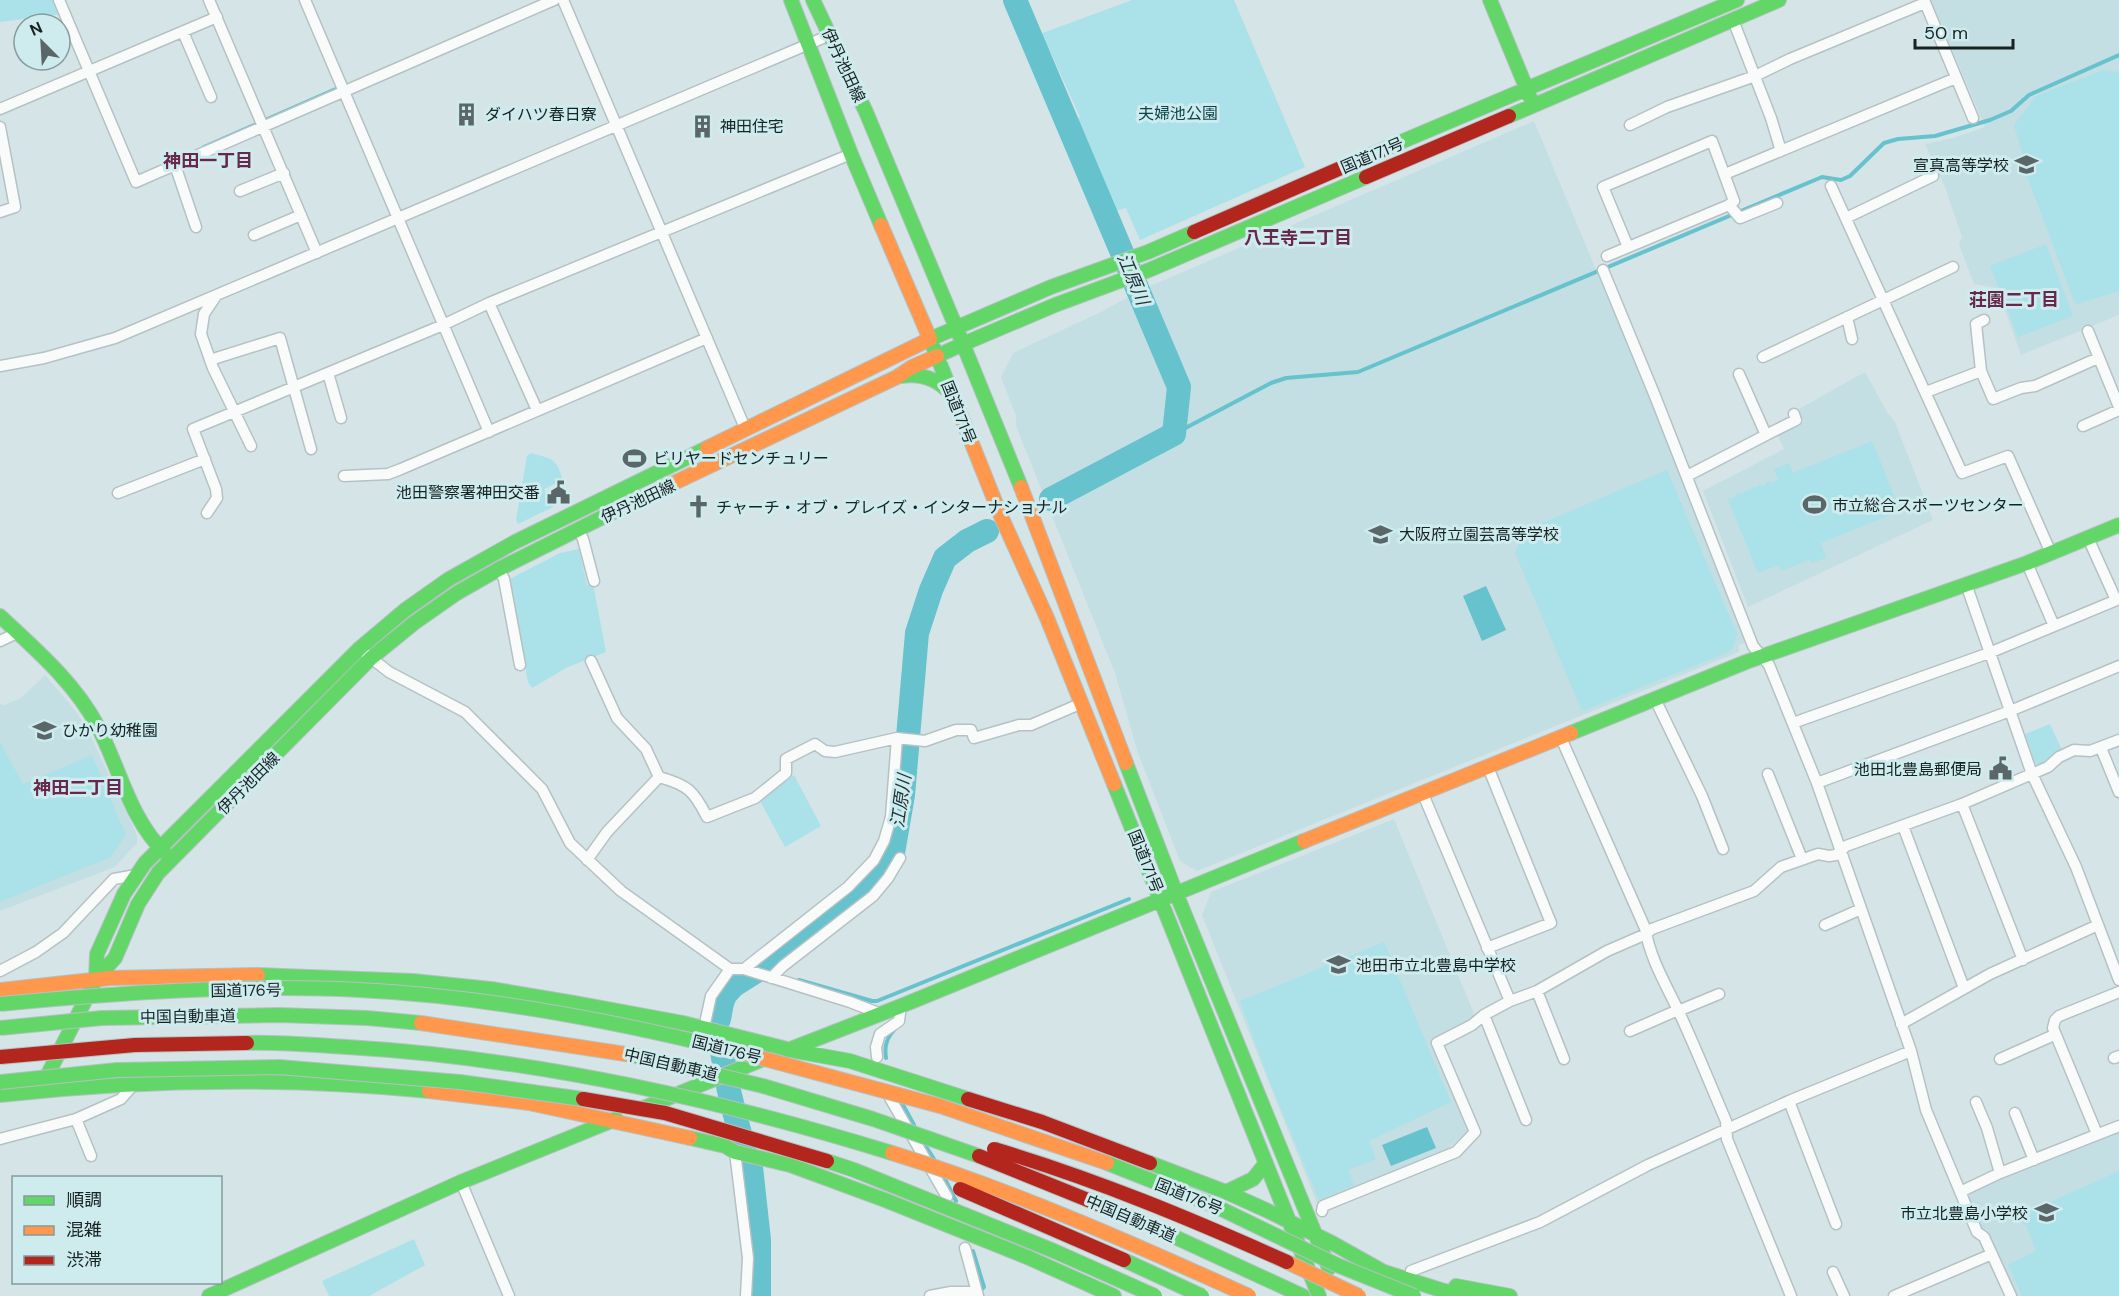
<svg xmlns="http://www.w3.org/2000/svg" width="2119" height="1296" viewBox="0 0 2119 1296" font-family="'DM Sans','Noto Sans JP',sans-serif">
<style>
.built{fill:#c3dfe3}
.green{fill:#abe1e8}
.water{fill:#66c2cc}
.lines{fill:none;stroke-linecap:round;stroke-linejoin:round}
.stream{stroke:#66c2cc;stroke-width:4}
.river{stroke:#66c2cc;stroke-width:24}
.street-casing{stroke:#b5c1c3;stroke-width:13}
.fast-casing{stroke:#b5c1c3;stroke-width:16}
.slow-casing{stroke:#b5c1c3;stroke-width:16}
.jam-casing{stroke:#b5c1c3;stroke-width:16}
.street{stroke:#f9fbfb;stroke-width:10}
.fast{stroke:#63d668;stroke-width:14}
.slow{stroke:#ff974d;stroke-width:14}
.jam{stroke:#b3261e;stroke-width:14}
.fast-bridge-casing{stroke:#b5c1c3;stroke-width:16;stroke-linecap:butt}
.slow-bridge-casing{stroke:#b5c1c3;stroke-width:16;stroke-linecap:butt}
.jam-bridge-casing{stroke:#b5c1c3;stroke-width:16;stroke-linecap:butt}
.fast-bridge{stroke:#63d668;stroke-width:14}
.slow-bridge{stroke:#ff974d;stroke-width:14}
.jam-bridge{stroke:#b3261e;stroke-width:14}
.labels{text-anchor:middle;stroke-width:6;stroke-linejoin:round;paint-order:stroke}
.street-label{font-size:16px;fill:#172223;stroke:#ceebee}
.park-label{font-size:16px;fill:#0e454b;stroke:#ceebee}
.poi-label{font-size:16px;fill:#172223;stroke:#ceebee;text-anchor:start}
.neighbourhood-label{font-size:18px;font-weight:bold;fill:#67284b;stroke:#ceebee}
.water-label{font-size:18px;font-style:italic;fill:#1d3235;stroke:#ceebee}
</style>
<rect width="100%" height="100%" fill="#d5e5e7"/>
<!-- built -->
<path class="built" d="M1931,0h188v315l-98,40 -24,-67 -23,-4 -15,-39 3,-8 -17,-50 -20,-43 28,-6 32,-11z
M1534,121l116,278 95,244 -6,2v7l-542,219 -17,-10 -43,-111 -22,-77 -99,-247v-10l-15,-39 12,-24 90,-42 38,-21z
M1865,372l22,40 8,10 38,98 -185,87 -45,-116 81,-42 -7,-15 27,-12 -5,-13z
M45,675l24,28 16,21 52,111v8l-22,24 -115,44v-207l4,1 17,-7z
M1394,819l81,197 -3,5 -41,21 37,88 -19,18 -132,55 -115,-288 9,-23z
M2119,1130v166h-103l-29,-66 -6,-2 -14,-30 5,-7 29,-14z"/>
<!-- green -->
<path class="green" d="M0,0h57l5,14 -62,8z
M1132,0h102l71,167 -165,73 -14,-32 -10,3 -40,-92 4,-2 -29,-64 -11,-19z
M2103,70l16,2v219l-42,13 -3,-3 -52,-138 3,-1 -11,-37 22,-29z
M2046,244l27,72 -55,21 -28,-71z
M1870,440l4,5 26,66 -79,32 5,15 -15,5 -2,-3 -28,11 -2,-6 -21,8 -31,-76 3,2 7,-3 -1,-2 4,-2 1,2 3,-1v-2l7,-1v-2l3,-1 1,1 6,-4 1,2 4,-1 -1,-3 4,-1 1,2 8,-3 -4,-11 15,-6 4,10 77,-31z
M531,453c22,6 25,5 32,27l-19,9 9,18 -35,17 -2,-4 11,-64z
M1667,470l70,164 -6,17 -149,60 -67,-158 9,-22z
M579,549l8,36 6,-1 13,68 -38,15 -36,21 -4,-6 -20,-102 52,-27z
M2050,724l12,26 -23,15 -4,-2 -10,-29z
M0,742l23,42 69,-29 34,80 -15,22 -111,45z
M794,775l27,51 -36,21 -25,-46z
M1384,942l67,160 -82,39 7,18 -28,11 6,15 -35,15 -49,-117 -30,-82z
M2119,1171v125h-97l-14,-31 28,-14 -10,-26h-3l-4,-9z
M414,1239l11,26 -56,31h-40l-7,-15z"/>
<!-- water -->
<path class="water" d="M1486,586l20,44 -24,11 -19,-45z
M1427,1127l9,21 -45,18 -9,-21z"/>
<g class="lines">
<!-- stream -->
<path class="stream" d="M204,147l134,-59 -1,-2
M1174,434l97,-51 15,-5 72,-6 464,-195 19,3 9,-4 34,-33 14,-4 37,-3 55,-16 21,-9 18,-16 90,-40
M769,963l4,5
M799,980l73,21h5l252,-102
M886,1058c-2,-13 1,-20 9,-29
M902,1103l12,22
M925,1145l9,14
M945,1179l11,22
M973,1251l11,36 -2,2"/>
<!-- river -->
<path class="river" d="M1015,0l164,387 -5,47 -123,65
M719,1019l3,-16 3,-8 8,-9 36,-23 102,-79 22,-31 10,-58 14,-162 14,-43 14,-32 22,-17 20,-10
M721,1040c3,37 13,72 23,108
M751,1167l8,73v56"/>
<defs>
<path id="street" d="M59,0l77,182 418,-182
M209,0l108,253
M305,0l184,432
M563,0l182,428
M1924,0l49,118
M1733,20l38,98 10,33
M183,32l28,65
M0,109l217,-92
M1630,125l37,-18 88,-31 35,-17 135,-56
M0,127l15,80 -15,5
M175,165l21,62
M1725,174l231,-96
M1831,186l131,287 46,-17 43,97
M240,191l44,-18
M1729,205l11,13 37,-15
M1846,218l87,-42
M254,235l47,-20
M1607,256l122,-51 5,-4 -22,-60 -109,46 25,60
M1603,270l52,126 98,250 16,19 48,118 94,268 15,59 51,122 7,5 27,59
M216,296l-12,18 -3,20 12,34 38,78
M489,303l48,107
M1847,317l5,22
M2088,331l31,76
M1763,357l190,-90
M210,360l70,-22 31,111
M0,366l44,-8 71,-20 715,-303
M1981,371l-5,-47 8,-4
M328,373l13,45
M1926,392l55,-21 12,28 28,-11 14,-2 63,-28
M2083,426l36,-16
M1766,435l30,-15 -2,-6
M344,476l44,-2 13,-5 306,-131
M1687,476l79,-41 -27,-61
M118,493l87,-34
M207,513l10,-15 -1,-9 -23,-60 250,-104 46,-22 362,-149
M578,529l5,10 11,42
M2088,538l28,62
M2027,563l27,63
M499,569l5,10 16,86
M1966,584l66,190 44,93 43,113
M0,641l17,-8
M366,654l23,18 76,40 77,77 28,54 51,48 109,78h14l106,33 31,12
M1655,699l47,97 21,53
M1793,723l196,-70 130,-54
M1561,738l84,190c5,30 20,55 33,82 17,36 32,74 48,111l1,18 64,157
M2101,748l18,44
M1768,774l34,85
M659,777c29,8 35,14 48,40l48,-19 31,-25v-14l29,-15 10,7 10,1 62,-14 28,3 31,-11h15l3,8 45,-13h12l51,-22
M1817,783l193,-72 109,-45
M1423,794l87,207
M1962,804l61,156
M1903,826l61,162
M587,860l20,-28 52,-55 -13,-28 -29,-31 -26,-57
M1825,925l36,-16
M1487,948l64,-25 -63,-156
M744,969l104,-82 26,-27 10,-19 7,-24 6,-79
M0,971l36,-19 27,-19 51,-54 22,-4
M771,978l12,-12 90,-70 15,-18 12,-20
M1537,991l27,68
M1678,1011l41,-17
M1484,1015l42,105
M1901,1024l89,-50 108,-49
M704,1028l7,-32 19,-27
M1630,1031l48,-21
M877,1057l-1,-10 4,-13 19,-13 2,-15
M2114,1058l5,-2
M2000,1059l54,-24
M890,1098l57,99
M1789,1101l47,123
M1976,1102l11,26 13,45
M2015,1113l19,47
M76,1119l15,37
M2097,1134l-44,-106 2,-8 4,-4 60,-24
M0,1139l76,-20 45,-20 14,-16
M735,1152l13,106 -2,38
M461,1182l48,114
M1960,1192l40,-19 119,-47
M1322,1211l1,-5 133,-54 19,-20 -38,-89 35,-18 12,-10 26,-14 27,-10 70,-40 39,-17 6,-5 102,-38 27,-24 37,-13 11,2 7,-1 10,-9 116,-42 86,-37 11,-10 15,-7 16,1 29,-11
M965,1248l13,48
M1411,1271l129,-49 108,-57 141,-64 122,-50
M1833,1272l11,24
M930,1296l21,-4h26
M1894,1296l98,-42"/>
<path id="fast" d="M791,0l60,154 30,71
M813,0l53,112 97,232 -26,12
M1490,0l40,97
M1509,116l270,-116
M1396,144l341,-144
M901,376c20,-3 37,3 50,18
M961,416l-31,-77 121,-52 97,-35 46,-20
M1021,487l-58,-143 92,-39 94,-35 217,-93
M0,616c35,33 74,66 97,109 23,43 32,93 68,128
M1571,733l175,-71 281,-99 92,-38
M1126,763l50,130 153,375
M1114,784l205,512
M258,975l155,6 78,8 83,14 109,20 112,28 55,10 118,38
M96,979l1,-25 27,-60 21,-31 215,-215 45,-38 44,-31 66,-37 192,-94
M788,1050l113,-44 403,-165
M43,1084l53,-105 19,-21 23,-54 20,-31 213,-215 43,-35 43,-30 42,-24 116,-58
M0,1095c144,-16 286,-18 429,-4
M641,1109l125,-51
M690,1138l35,8 10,6 55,13 95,35 142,57 87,39
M1150,1163l76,29 40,18 68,34 50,28 57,18 27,6
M1226,1192l27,-13 13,-16
M1140,1221l163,75
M1456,1286l54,10
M209,1296l252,-114 155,-63"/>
<path id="slow" d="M961,416l39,98 47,104 67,166
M707,448l223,-109 -49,-114
M1021,487l105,276
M615,511l282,-134 15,-10 25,-11
M1304,841l267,-108
M0,990l110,-12 148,-3
M429,1091l100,12 161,35"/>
<path id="jam" d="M1366,177l143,-61
M1194,232l202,-88
M968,1099l74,23 108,41"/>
</defs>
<!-- street casing -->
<use href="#street" class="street-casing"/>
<!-- fast casing -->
<use href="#fast" class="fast-casing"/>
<!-- slow casing -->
<use href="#slow" class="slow-casing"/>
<!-- jam casing -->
<use href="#jam" class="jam-casing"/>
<!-- street -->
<use href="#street" class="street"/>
<!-- fast -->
<use href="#fast" class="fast"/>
<!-- slow -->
<use href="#slow" class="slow"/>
<!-- jam -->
<use href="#jam" class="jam"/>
<defs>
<path id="fast-bridge" d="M0,1004c119,-11 239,-20 359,-14 127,6 256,31 380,62
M0,1028l102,-10 177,-3 88,3 54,5
M247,1043c33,-1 67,2 100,4 186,11 367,51 545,106
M632,1055l131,31 110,33 106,37
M0,1082l117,-12 162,-3 181,15 123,17
M827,1161l27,9 200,81 101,45
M1107,1163l106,42 124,60 77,31
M1124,1260l78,36"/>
<path id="slow-bridge" d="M421,1023l211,32
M739,1052l201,54 167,57
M892,1153c123,38 240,90 357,143
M1287,1262l72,34"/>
<path id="jam-bridge" d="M0,1057l135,-12 112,-2
M583,1099l82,14 162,48
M994,1149c101,30 197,70 293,113
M979,1156l161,65
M960,1189l164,71"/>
</defs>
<!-- fast-bridge casing -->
<use href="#fast-bridge" class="fast-bridge-casing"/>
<!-- slow-bridge casing -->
<use href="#slow-bridge" class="slow-bridge-casing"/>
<!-- jam-bridge casing -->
<use href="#jam-bridge" class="jam-bridge-casing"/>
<!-- fast-bridge -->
<use href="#fast-bridge" class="fast-bridge"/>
<!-- slow-bridge -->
<use href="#slow-bridge" class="slow-bridge"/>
<!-- jam-bridge -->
<use href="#jam-bridge" class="jam-bridge"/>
</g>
<!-- icons -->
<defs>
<symbol id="building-bare" viewBox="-9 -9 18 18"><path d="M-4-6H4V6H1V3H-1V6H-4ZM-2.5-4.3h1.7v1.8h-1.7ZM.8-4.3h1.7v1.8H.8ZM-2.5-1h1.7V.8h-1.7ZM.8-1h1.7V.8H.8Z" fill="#5a6668" stroke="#ceebee" stroke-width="2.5" paint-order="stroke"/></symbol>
<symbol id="school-bare" viewBox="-9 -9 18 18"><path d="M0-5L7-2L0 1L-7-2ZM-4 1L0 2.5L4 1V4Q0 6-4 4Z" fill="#5a6668" stroke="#ceebee" stroke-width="2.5" paint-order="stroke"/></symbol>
<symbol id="stadium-bare" viewBox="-9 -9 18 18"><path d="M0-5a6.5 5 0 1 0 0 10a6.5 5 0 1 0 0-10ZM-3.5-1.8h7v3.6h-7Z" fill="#5a6668" stroke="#ceebee" stroke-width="2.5" paint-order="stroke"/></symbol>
<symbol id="civic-bare" viewBox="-9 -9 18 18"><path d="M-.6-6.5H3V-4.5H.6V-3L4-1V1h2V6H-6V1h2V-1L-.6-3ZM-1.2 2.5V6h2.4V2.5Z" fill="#5a6668" stroke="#ceebee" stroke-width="2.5" paint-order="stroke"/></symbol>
<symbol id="church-bare" viewBox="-9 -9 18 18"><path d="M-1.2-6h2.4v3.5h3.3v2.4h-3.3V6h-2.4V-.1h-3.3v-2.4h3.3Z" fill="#5a6668" stroke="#ceebee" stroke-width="2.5" paint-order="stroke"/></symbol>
</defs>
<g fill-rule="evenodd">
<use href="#building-bare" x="450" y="98" width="33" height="33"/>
<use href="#building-bare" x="686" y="110" width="33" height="33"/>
<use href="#school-bare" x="2010" y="148" width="33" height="33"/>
<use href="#stadium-bare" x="618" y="442" width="33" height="33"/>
<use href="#civic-bare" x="542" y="476" width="33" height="33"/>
<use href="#stadium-bare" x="1798" y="488" width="33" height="33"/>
<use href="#church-bare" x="682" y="490" width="33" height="33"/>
<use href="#school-bare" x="1364" y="518" width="33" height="33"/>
<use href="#school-bare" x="28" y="714" width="33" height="33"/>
<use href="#civic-bare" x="1984" y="752" width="33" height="33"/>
<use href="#school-bare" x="1322" y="948" width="33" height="33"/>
<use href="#school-bare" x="2030" y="1196" width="33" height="33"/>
</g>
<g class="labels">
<!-- street labels -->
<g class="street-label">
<text transform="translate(844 65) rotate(65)" y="6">伊丹池田線</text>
<text transform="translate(1372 155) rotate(-23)" y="6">国道171号</text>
<text transform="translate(959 412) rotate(68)" y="6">国道171号</text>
<text transform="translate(638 501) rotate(-25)" y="6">伊丹池田線</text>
<text transform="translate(248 783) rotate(-45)" y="6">伊丹池田線</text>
<text transform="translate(1146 861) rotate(68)" y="6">国道171号</text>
<text transform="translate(246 990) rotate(-1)" y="6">国道176号</text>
<text transform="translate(188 1016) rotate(-1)" y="6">中国自動車道</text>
<text transform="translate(727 1049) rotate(14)" y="6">国道176号</text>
<text transform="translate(671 1064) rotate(13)" y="6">中国自動車道</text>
<text transform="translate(1189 1196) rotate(22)" y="6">国道176号</text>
<text transform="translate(1131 1218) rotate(23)" y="6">中国自動車道</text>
</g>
<!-- park labels -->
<g class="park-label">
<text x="1178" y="119">夫婦池公園</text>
</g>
<!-- poi labels -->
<g class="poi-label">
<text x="485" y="120">ダイハツ春日寮</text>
<text x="720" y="132">神田住宅</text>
<text x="2009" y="171" text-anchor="end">宣真高等学校</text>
<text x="653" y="464">ビリヤードセンチュリー</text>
<text x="540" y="498" text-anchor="end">池田警察署神田交番</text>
<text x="1832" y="511">市立総合スポーツセンター</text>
<text x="716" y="513">チャーチ・オブ・プレイズ・インターナショナル</text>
<text x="1399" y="540">大阪府立園芸高等学校</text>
<text x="62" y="736">ひかり幼稚園</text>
<text x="1982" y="775" text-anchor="end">池田北豊島郵便局</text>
<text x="1356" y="971">池田市立北豊島中学校</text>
<text x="2028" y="1219" text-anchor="end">市立北豊島小学校</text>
</g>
<!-- neighbourhood labels -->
<g class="neighbourhood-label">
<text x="208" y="167">神田一丁目</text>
<text x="1298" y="244">八王寺二丁目</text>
<text x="2014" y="306">荘園二丁目</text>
<text x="78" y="794">神田二丁目</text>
</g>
<!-- water labels -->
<g class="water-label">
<text transform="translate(1133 279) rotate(67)" y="6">江原川</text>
<text transform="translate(901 801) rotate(-82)" y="6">江原川</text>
</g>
</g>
<!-- legend -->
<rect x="12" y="1176" width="210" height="108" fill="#ceebee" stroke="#859b9d" stroke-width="1.5"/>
<rect x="24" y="1196" width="30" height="9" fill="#63d668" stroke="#859b9d" stroke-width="1.5"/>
<text x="66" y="1206" font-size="18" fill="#172223">順調</text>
<rect x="24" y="1226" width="30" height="9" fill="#ff974d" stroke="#859b9d" stroke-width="1.5"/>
<text x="66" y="1236" font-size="18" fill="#172223">混雑</text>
<rect x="24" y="1256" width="30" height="9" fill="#b3261e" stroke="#859b9d" stroke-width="1.5"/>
<text x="66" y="1266" font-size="18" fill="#172223">渋滞</text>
<!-- north arrow -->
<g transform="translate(42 42) rotate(336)"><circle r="28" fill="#ceebee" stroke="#859b9d" stroke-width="1.5"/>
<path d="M0-4.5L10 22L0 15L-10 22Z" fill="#5a6668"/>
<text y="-9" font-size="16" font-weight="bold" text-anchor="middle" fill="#172223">N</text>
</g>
<!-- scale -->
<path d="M1915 39v9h98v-9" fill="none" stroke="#172223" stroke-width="3"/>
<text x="1924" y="39" font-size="18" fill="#172223" stroke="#ceebee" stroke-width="4.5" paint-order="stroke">50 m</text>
</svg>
